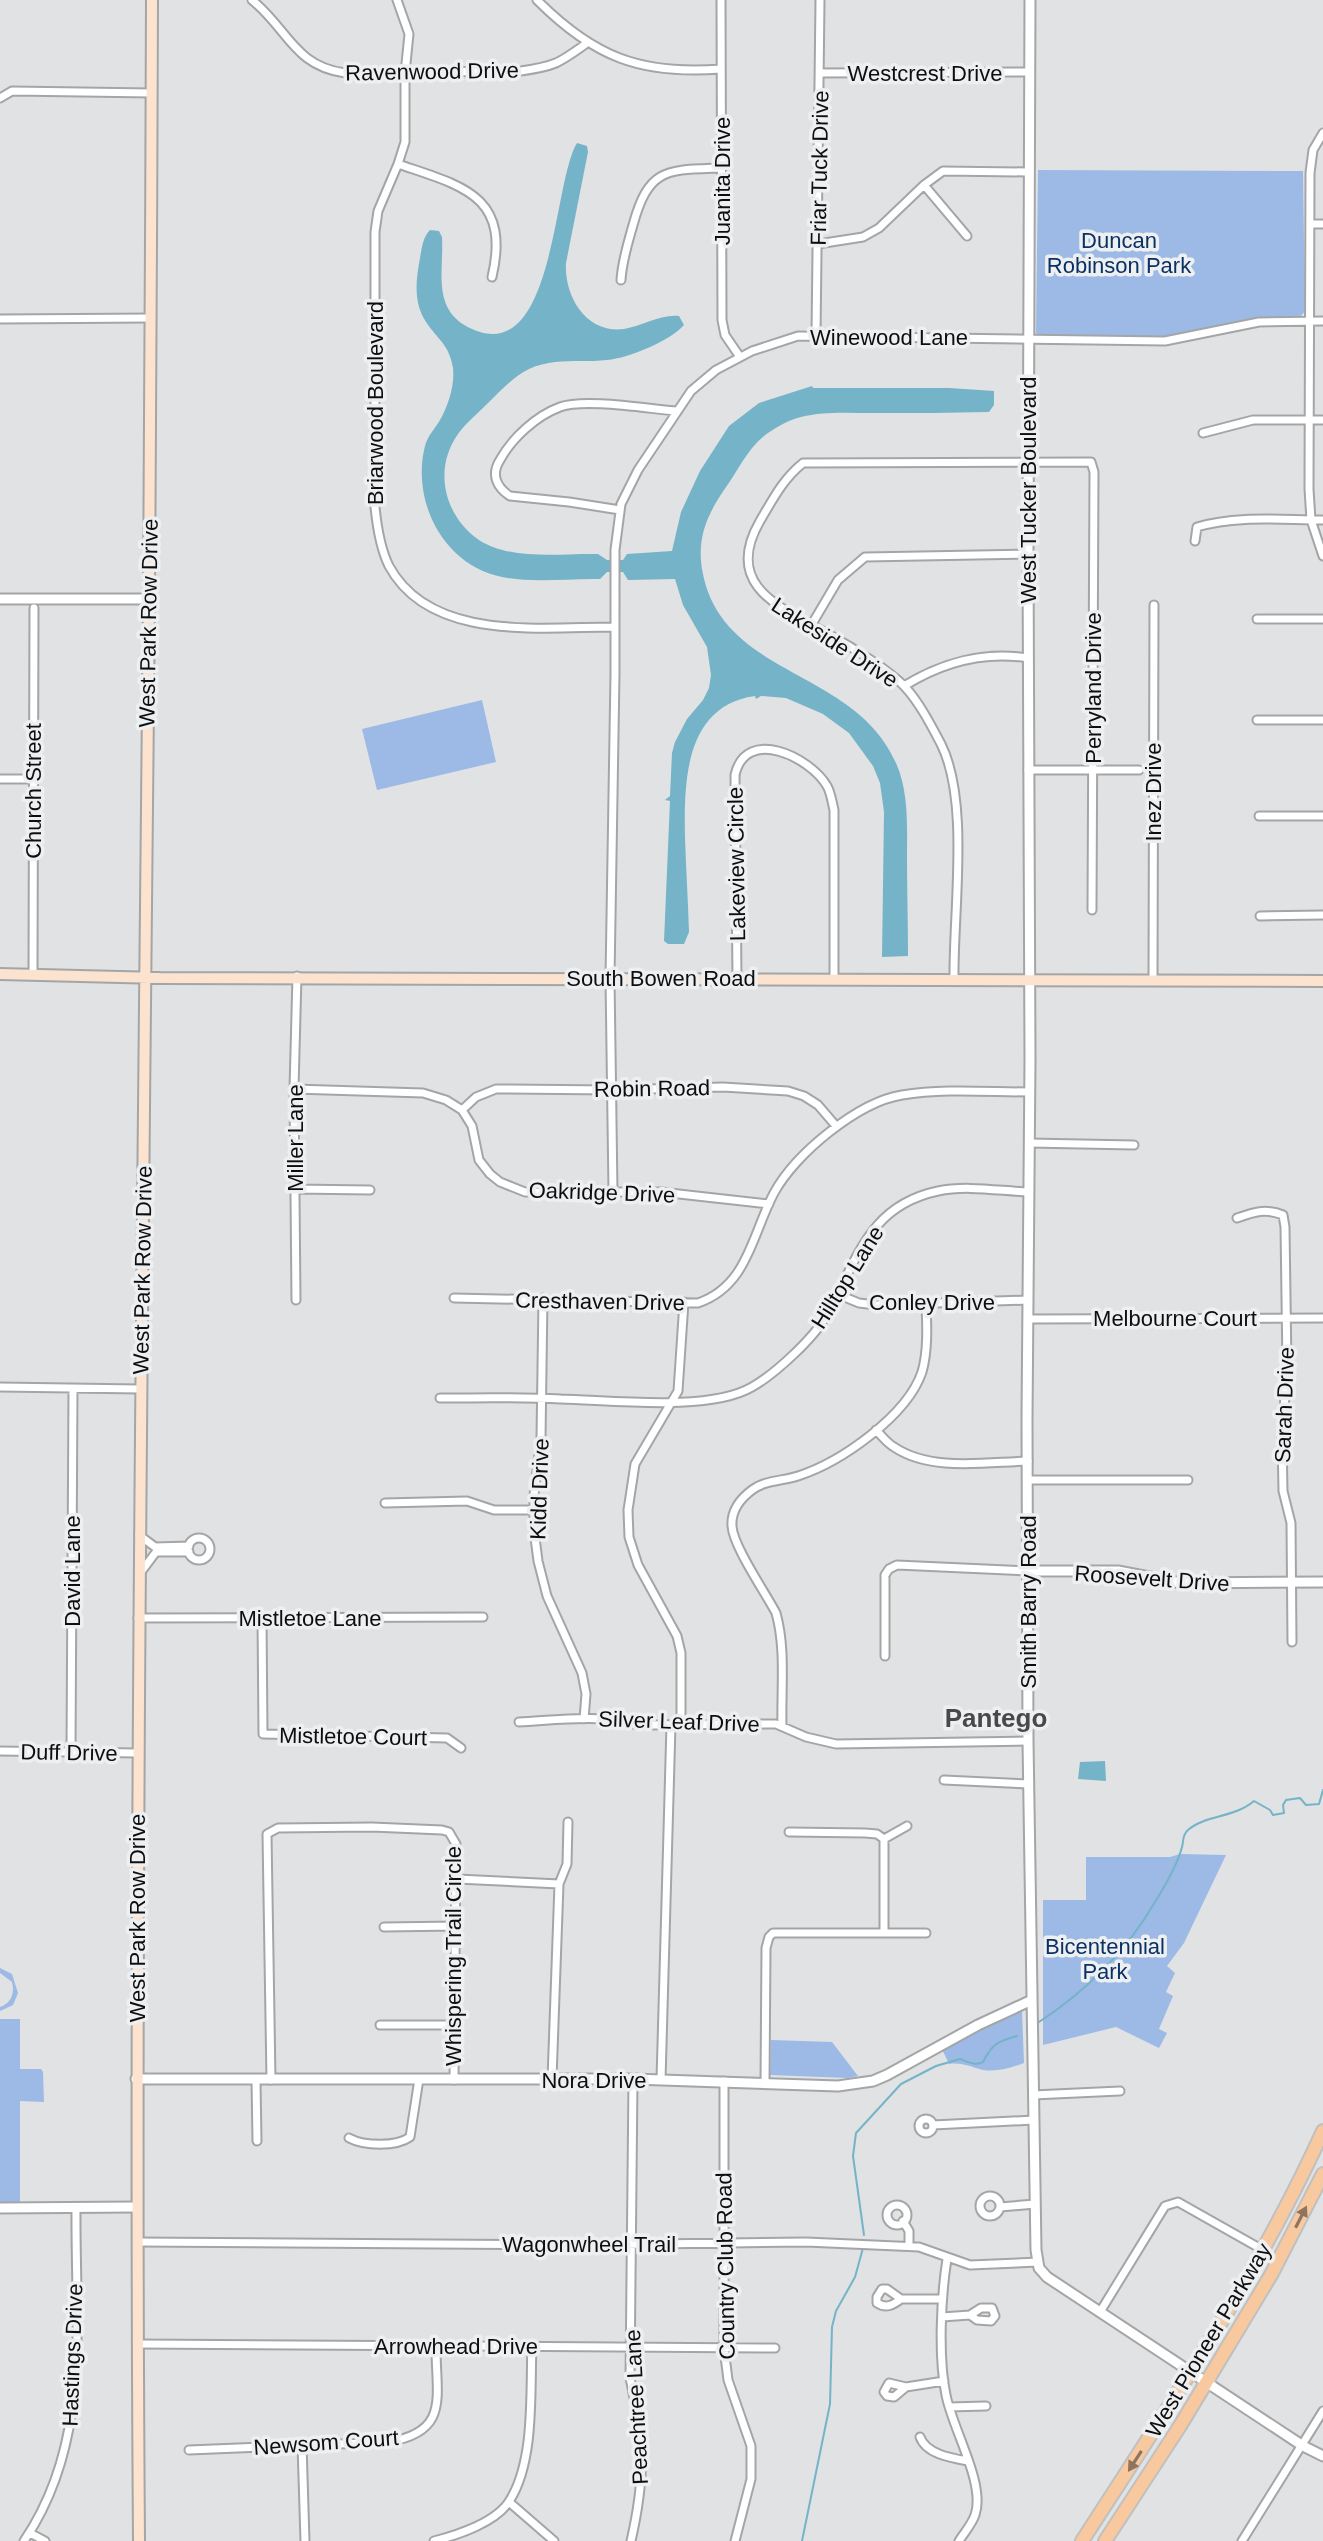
<svg xmlns="http://www.w3.org/2000/svg" width="1323" height="2541" viewBox="0 0 1323 2541" font-family="Helvetica,sans-serif">
<style>
.green{fill:#9cbae5}
.water{fill:#75b3c8}
.lines{fill:none;stroke-linecap:round;stroke-linejoin:round}
.stream{stroke:#75b3c8;stroke-width:2}
.minor-casing{stroke:#a4a5a7;stroke-width:11}
.tertiary-casing{stroke:#a4a5a7;stroke-width:13}
.secondary-casing{stroke:#a4a5a7;stroke-width:14}
.primary-casing{stroke:#c0c0c1;stroke-width:16}
.minor{stroke:#fff;stroke-width:7}
.tertiary{stroke:#fff;stroke-width:9}
.secondary{stroke:#fbe3cf;stroke-width:10}
.primary{stroke:#f8c89e;stroke-width:12}
.oneway{fill:#8f745e}
.labels{text-anchor:middle;stroke-width:7;stroke-linejoin:round;paint-order:stroke}
.street-label{font-size:22px;fill:#0e0e0f;stroke:#edeff1}
.park-label{font-size:22px;fill:#0a3164;stroke:#edeff1}
.quarter-label{font-size:26px;font-weight:bold;fill:#47494a;stroke:#edeff1}
</style>
<rect width="100%" height="100%" fill="#e0e2e4"/>
<!-- green -->
<path class="green" d="M1038,170l265,1 2,140 -4,5 -55,6 -75,14 -129,1 -6,-4z
M482,700l14,62 -119,28 -15,-61z
M1180,1854l46,1 -42,88 -17,23 8,7 -9,19 7,4 -14,33 8,4 -8,15 -43,-21 -73,18v-145h43v-43h84z
M0,1968l12,6 6,19 -5,12 -13,6v-4c11,-4 15,-13 12,-25l-12,-9z
M1014,2011l8,1 2,51c-14,5 -26,9 -41,7 -12,-3 -21,-8 -34,-6l-8,-17z
M0,2019h20v50h21l2,3 1,30 -24,-1v101h-20z
M771,2040l61,2 26,34 -10,2 -78,-3z"/>
<!-- water -->
<path class="water" d="M577,143l10,3 1,6 -22,111c-2,33 20,71 58,66 19,-3 36,-15 55,-13l5,9c-14,16 -55,33 -77,35 -26,3 -52,-3 -78,9 -16,8 -29,22 -42,35 -10,10 -22,20 -29,30 -25,35 -14,82 21,106 32,21 82,13 119,14l9,6h16l4,-6 45,-3 9,-39 19,-41 29,-45 30,-23 53,-17 1,2h136l45,3v14l-5,7c-39,1 -77,1 -115,1 -24,0 -50,-2 -73,4 -12,3 -23,9 -33,16 -21,15 -29,37 -44,57 -17,25 -27,48 -22,79 18,109 152,98 194,194 13,29 11,64 11,96 0,32 1,64 1,97l-26,1 2,-145 -4,-29 -7,-17 -24,-33 -26,-19 -37,-16 -25,-2 -5,3 -1,-3c-71,10 -71,87 -70,142 1,31 3,62 4,94l-5,12h-16l-4,-3 6,-140 -5,-1 5,-4 2,-43 3,-11 12,-23 16,-19 6,-12 2,-13 -4,-28 -24,-42 -8,-26 -47,1 -5,-8h-16l-7,7h-7c-30,0 -62,4 -91,-2 -59,-12 -91,-76 -77,-131 3,-11 10,-17 15,-26 8,-14 15,-35 13,-52 -4,-24 -15,-28 -27,-46 -13,-20 -10,-42 -6,-64 2,-11 3,-21 10,-28l9,1 3,6c2,32 -10,70 24,89 89,49 86,-143 111,-183z
M1105,1761l1,20 -28,-2 2,-17z"/>
<g class="lines">
<!-- stream -->
<path class="stream" d="M1036,2024c48,-31 90,-72 119,-122 10,-16 22,-36 27,-55 2,-7 0,-12 6,-17 17,-15 46,-12 66,-29l16,9 3,5 11,-2 -1,-8 3,-5 14,-2 6,7 13,-1 4,-14
M864,2235l-11,-79 3,-23 45,-49 35,-18 24,-7c8,3 15,7 23,3 9,-18 15,-21 34,-26
M802,2541l28,-137 2,-77 4,-16 19,-34 8,-29"/>
<defs>
<path id="minor" d="M252,0c36,29 42,66 93,73l176,-2c35,-5 38,-8 66,-28
M397,0l12,34 -4,39v69l-7,22 -20,47 -3,21v275c2,20 5,41 14,59 41,76 152,61 225,61
M537,0c57,57 103,75 184,69
M721,0l1,320 3,15 15,22
M820,73l209,-1
M0,98l12,-7 140,2
M1323,133l-10,17 -3,23 -1,316 2,31 12,36
M398,164c64,22 113,31 94,113
M924,185l43,51
M1310,224h13
M818,244l45,-7 16,-9 45,-43 19,-14 85,1
M621,280c1,-19 7,-37 12,-55 16,-58 34,-55 88,-57
M0,319l151,-1
M816,336l4,-336
M1203,433l50,-13h70
M620,510l-51,-8 -59,-6c-14,-9 -19,-22 -10,-36 12,-22 36,-44 60,-53 25,-9 89,2 117,4
M1195,541l2,-14c40,-12 85,-7 126,-7
M1257,619h66
M812,624l26,-44 27,-23 163,-3
M904,686c37,-23 80,-35 124,-28
M1257,720h66
M1028,770h111
M0,779h34
M1259,816h64
M1260,916l63,-1
M33,974l1,-366
M737,978l-2,-203c11,-49 75,-18 92,11 4,7 5,16 7,24v169
M954,979c-1,-67 16,-177 -13,-235 -10,-19 -22,-42 -36,-57 -16,-17 -55,-41 -75,-52 -48,-27 -108,-48 -70,-114 13,-22 23,-42 43,-58l288,-1 3,10 -2,438
M1153,980l1,-375
M294,1089l129,4 23,7 16,10 10,16 7,34 11,14 10,8 25,10h136l108,12
M462,1110l14,-13 20,-8 116,1 111,-3 65,4 16,5 14,9 18,21
M1029,1143l105,2
M295,1189l75,1
M613,1192l-3,-214 5,-304v-124l6,-46 17,-34 53,-79 25,-21 36,-19 46,-15 367,5 94,-19 64,-1
M1237,1218c17,-6 28,-10 46,-3l2,12 2,140 -5,71 1,53 8,32 1,119
M837,1294l22,9 17,2 152,-5
M454,1298l244,5c50,-17 54,-69 76,-110 21,-39 84,-91 128,-98 42,-7 86,-3 128,-3
M543,1298l-2,140 -7,57v35l4,31 9,35 35,77 4,21 -2,25
M296,1300l-2,-211 3,-113
M1028,1319l295,-1
M0,1387l140,2
M440,1398c40,0 80,-1 121,1 50,1 148,13 191,-12 23,-13 62,-49 74,-71 31,-54 41,-110 112,-125 29,-6 62,0 91,1
M876,1430c6,6 11,13 18,17 37,25 92,15 134,14
M1028,1480h160
M385,1503l82,-2 27,9h40
M139,1535l16,12 34,-1
M188 1549a11 11 0 1 1 22 0a11 11 0 1 1-22 0Z
M141,1572l15,-20h33
M138,1618l345,-1
M262,1618l1,116 184,4 14,10
M885,1656v-81l4,-6 8,-4 132,6
M519,1722c40,-2 81,-8 119,3l138,-1 30,13 30,7 192,-3
M681,1725v-72l-4,-17 -39,-71 -9,-28 -1,-27 7,-46 43,-73 6,-89
M782,1726c-1,-38 4,-77 -6,-113 -11,-21 -43,-67 -44,-87 -1,-15 8,-27 20,-36 13,-10 31,-9 46,-14 43,-14 109,-60 124,-104 6,-21 5,-45 4,-67
M0,1751l137,2
M71,1752l2,-363
M944,1780l85,4
M789,1832l76,1 12,1 7,5v93
M884,1839l23,-13
M457,1879l102,5
M384,1927l73,-1
M380,2025h74
M552,2079l7,-195 8,-20 1,-42
M256,2080l1,61
M271,2080l-4,-246 11,-6 94,-1 70,3 7,2 7,12 -2,236
M661,2080l10,-355
M724,2081v267l4,32 23,66v33l-16,62
M765,2083l1,-135 3,-11 4,-4h153
M1033,2095l87,-4
M919 2126a7 7 0 1 1 14 0a7 7 0 1 1-14 0Z
M933,2125l101,-5
M349,2138c15,8 47,9 61,-1l9,-58
M980 2206a10 10 0 1 1 20 0a10 10 0 1 1-20 0Z
M887 2215a10 10 0 1 1 20 0a10 10 0 1 1-20 0Z
M1000,2207l35,-3
M903,2221l6,10v15
M137,2242l442,3 227,-3 113,5 51,18 68,-3
M947,2259c-6,38 -9,98 -1,136 6,33 40,89 29,120 -3,9 -11,18 -16,26
M882,2289h5l14,10c-8,6 -15,10 -24,4v-6z
M901,2299h41
M981,2308h11l3,8 -4,5 -14,-1 -7,-5z
M1100,2312l65,-106 13,-4 85,48
M942,2317l28,-2
M138,2344l637,4
M906,2387l-17,-4 -5,9 3,4 7,1 12,-10 38,-6
M949,2407l37,-1
M920,2437c6,17 31,21 48,24
M302,2444l3,97
M189,2450l199,-8c62,-10 48,-45 48,-94
M509,2502l45,39
M30,2533l15,8
M24,2541c68,-100 51,-218 52,-333
M434,2541c24,-6 63,-19 76,-41 25,-40 20,-108 22,-154
M631,2541c15,-66 13,-98 -1,-163l3,-299
M1242,2541l81,-130"/>
<path id="tertiary" d="M1030,0l-2,554 2,506 -3,359 1,322 8,509 3,18 8,9 256,169 20,10
M0,599h149
M1029,1571h89l63,12 142,-1
M136,2079h497l205,7 35,-5 14,-6 91,-50 54,-25
M0,2208l136,-1"/>
<path id="secondary" d="M0,974l160,4 1163,3
M139,2541c-5,-647 4,-1294 10,-1941 2,-200 2,-400 3,-600"/>
<path id="primary" d="M1082,2541c86,-133 175,-265 241,-410
M1105,2541l75,-115 91,-151 52,-101"/>
</defs>
<!-- minor casing -->
<use href="#minor" class="minor-casing"/>
<!-- tertiary casing -->
<use href="#tertiary" class="tertiary-casing"/>
<!-- secondary casing -->
<use href="#secondary" class="secondary-casing"/>
<!-- primary casing -->
<use href="#primary" class="primary-casing"/>
<!-- minor -->
<use href="#minor" class="minor"/>
<!-- tertiary -->
<use href="#tertiary" class="tertiary"/>
<!-- secondary -->
<use href="#secondary" class="secondary"/>
<!-- primary -->
<use href="#primary" class="primary"/>
</g>
<!-- one-way arrows -->
<defs><path id="oneway-solid" d="M-6-.8H1V-3.2L6.5 0L1 3.2V.8H-6Z" transform="scale(2)"/></defs>
<g class="oneway">
<use href="#oneway-solid" transform="translate(1301 2217) rotate(-63)"/>
<use href="#oneway-solid" transform="translate(1135 2461) rotate(123)"/>
</g>
<g class="labels">
<!-- street labels -->
<g class="street-label">
<text transform="translate(432 71) rotate(-1)" y="8">Ravenwood Drive</text>
<text x="925" y="81">Westcrest Drive</text>
<text transform="translate(819 168) rotate(-89)" y="8">Friar Tuck Drive</text>
<text transform="translate(722 181) rotate(-90)" y="8">Juanita Drive</text>
<text x="889" y="345">Winewood Lane</text>
<text transform="translate(375 403) rotate(-90)" y="8">Briarwood Boulevard</text>
<text transform="translate(1028 490) rotate(-90)" y="8">West Tucker Boulevard</text>
<text transform="translate(148 623) rotate(-89)" y="8">West Park Row Drive</text>
<text transform="translate(835 642) rotate(33)" y="8">Lakeside Drive</text>
<text transform="translate(1093 688) rotate(-90)" y="8">Perryland Drive</text>
<text transform="translate(33 791) rotate(-90)" y="8">Church Street</text>
<text transform="translate(1153 792) rotate(-90)" y="8">Inez Drive</text>
<text transform="translate(736 864) rotate(-91)" y="8">Lakeview Circle</text>
<text x="661" y="986">South Bowen Road</text>
<text transform="translate(652 1088) rotate(-1)" y="8">Robin Road</text>
<text transform="translate(295 1138) rotate(-90)" y="8">Miller Lane</text>
<text transform="translate(602 1192) rotate(2)" y="8">Oakridge Drive</text>
<text transform="translate(142 1270) rotate(-89)" y="8">West Park Row Drive</text>
<text transform="translate(847 1277) rotate(-58)" y="8">Hilltop Lane</text>
<text transform="translate(600 1301) rotate(1)" y="8">Cresthaven Drive</text>
<text x="932" y="1310">Conley Drive</text>
<text x="1175" y="1326">Melbourne Court</text>
<text transform="translate(1284 1405) rotate(-88)" y="8">Sarah Drive</text>
<text transform="translate(539 1489) rotate(-88)" y="8">Kidd Drive</text>
<text transform="translate(72 1571) rotate(-90)" y="8">David Lane</text>
<text transform="translate(1152 1578) rotate(4)" y="8">Roosevelt Drive</text>
<text transform="translate(1028 1602) rotate(-90)" y="8">Smith Barry Road</text>
<text x="310" y="1626">Mistletoe Lane</text>
<text transform="translate(679 1721) rotate(2)" y="8">Silver Leaf Drive</text>
<text transform="translate(353 1736) rotate(1)" y="8">Mistletoe Court</text>
<text transform="translate(69 1752) rotate(1)" y="8">Duff Drive</text>
<text transform="translate(137 1918) rotate(-90)" y="8">West Park Row Drive</text>
<text transform="translate(453 1956) rotate(-90)" y="8">Whispering Trail Circle</text>
<text x="594" y="2088">Nora Drive</text>
<text x="589" y="2252">Wagonwheel Trail</text>
<text transform="translate(725 2266) rotate(-91)" y="8">Country Club Road</text>
<text transform="translate(1208 2340) rotate(-59)" y="8">West Pioneer Parkway</text>
<text x="456" y="2354">Arrowhead Drive</text>
<text transform="translate(72 2355) rotate(-88)" y="8">Hastings Drive</text>
<text transform="translate(636 2407) rotate(-93)" y="8">Peachtree Lane</text>
<text transform="translate(326 2442) rotate(-4)" y="8">Newsom Court</text>
</g>
<!-- park labels -->
<g class="park-label">
<text x="1119" y="248">Duncan<tspan x="1119" dy="25">Robinson Park</tspan></text>
<text x="1105" y="1954">Bicentennial<tspan x="1105" dy="25">Park</tspan></text>
</g>
<!-- quarter labels -->
<g class="quarter-label">
<text x="996" y="1727">Pantego</text>
</g>
</g>
</svg>
